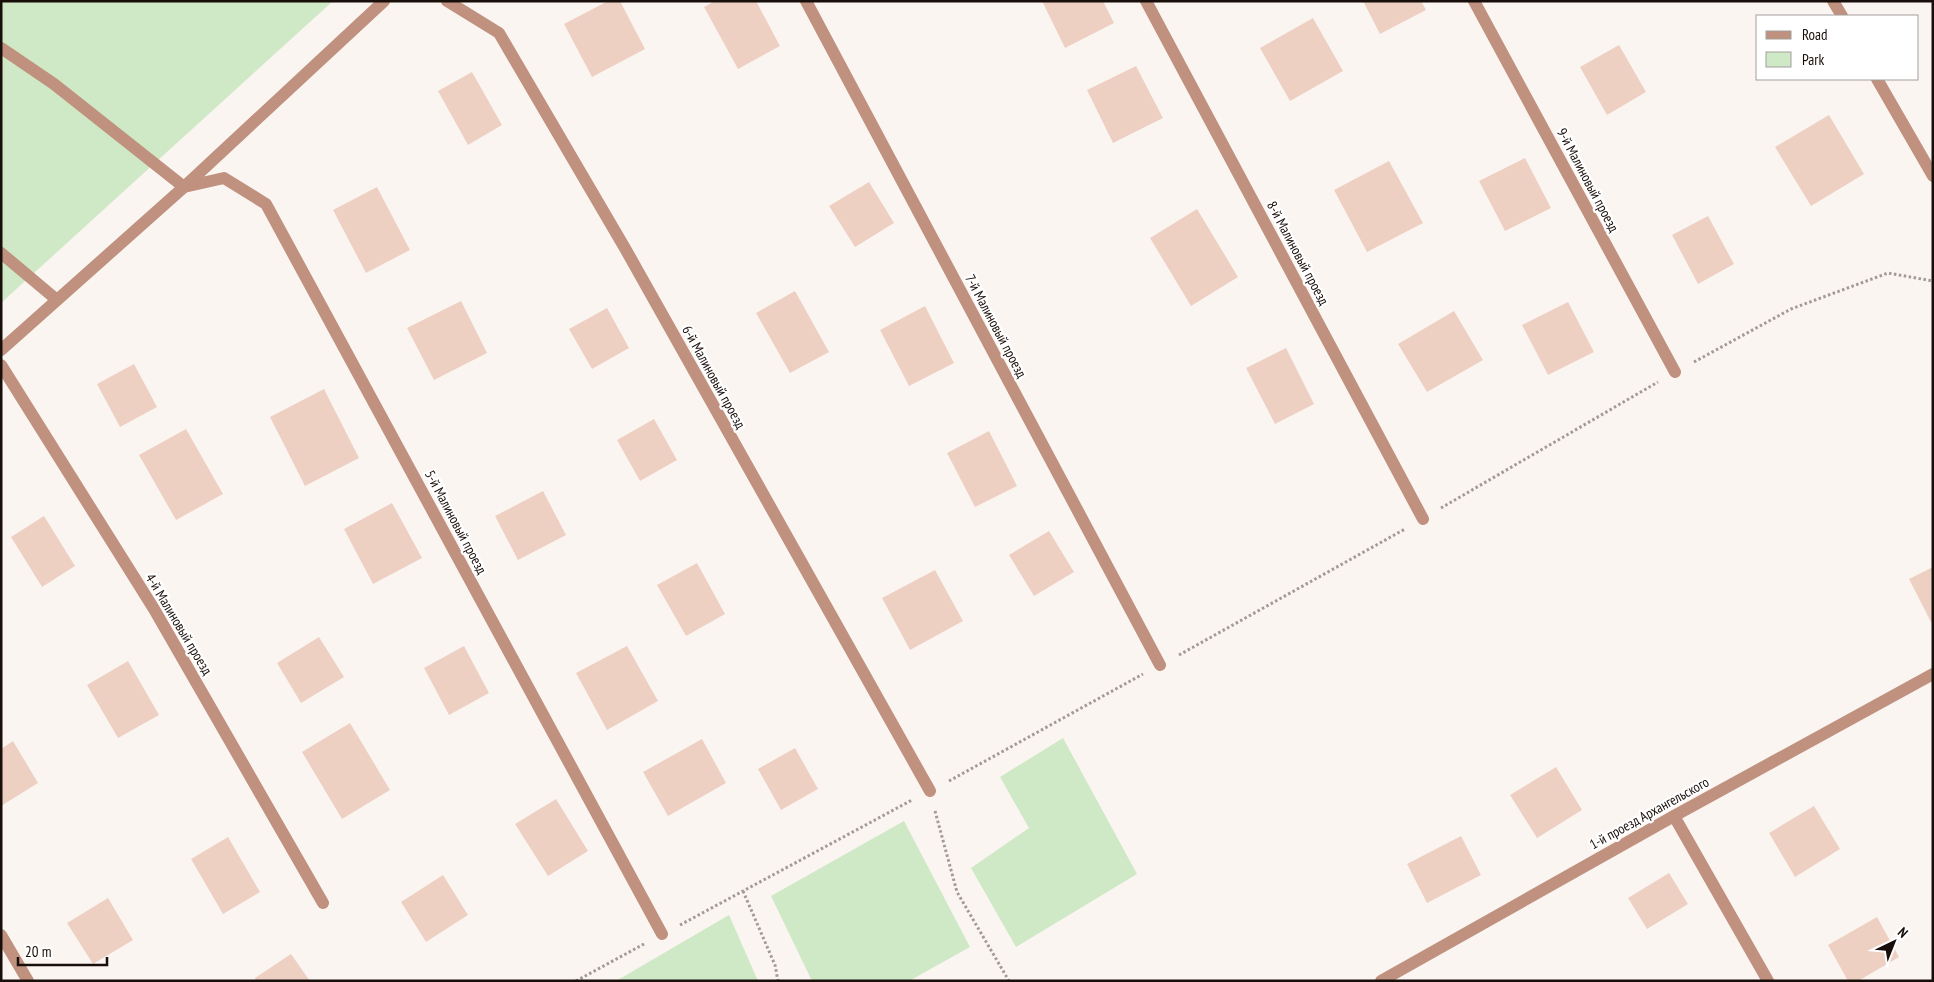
<svg xmlns="http://www.w3.org/2000/svg" width="1934" height="982" viewBox="0 0 1934 982" font-family="'PT Sans Narrow',sans-serif">
<style>
.green{fill:#cfe8c5}
.building{fill:#eed0c3}
.lines{fill:none;stroke-linecap:round;stroke-linejoin:round}
.path{stroke:#a29a97;stroke-width:3;stroke-dasharray:2.5 2.5;stroke-linecap:butt}
.lane{stroke:#bf917e;stroke-width:12}
.street{stroke:#bf917e;stroke-width:12}
.labels{text-anchor:middle;stroke-width:4.5;stroke-linejoin:round;paint-order:stroke}
.street-label{font-size:14px;fill:#180e0a;stroke:#fff}
</style>
<rect width="100%" height="100%" fill="#fbf5f2"/>
<!-- green -->
<path class="green" d="M1,1h332l-332,302z
M1063,738l74,136 -121,73 -45,-79 58,-40 -29,-51z
M904,821l66,126 -61,34h-97l-41,-85z
M729,915l29,66h-142z"/>
<!-- building -->
<path class="building" d="M608,1h12l25,48 -53,28 -28,-53z
M715,1h41l24,45 -42,23 -34,-62z
M1042,1h61l11,22 -49,25z
M1363,1h58l5,9 -46,24z
M1313,18l30,53 -53,30 -30,-53z
M1619,45l27,47 -39,23 -27,-48z
M1136,66l27,52 -50,25 -26,-53z
M472,72l30,53 -34,20 -30,-54z
M1829,115l35,59 -53,32 -36,-59z
M1525,158l26,50 -46,23 -26,-50z
M1389,161l34,62 -56,29 -33,-62z
M869,182l25,41 -39,24 -26,-41z
M377,187l33,63 -44,23 -33,-63z
M1197,209l41,68 -47,29 -41,-68z
M1708,216l26,48 -36,20 -26,-49z
M795,291l34,61 -39,21 -34,-60z
M461,301l26,52 -53,27 -27,-52z
M1568,302l26,50 -46,23 -26,-50z
M925,306l29,57 -45,23 -29,-56z
M607,308l22,40 -37,21 -23,-40z
M1454,311l29,49 -56,32 -29,-48z
M1286,348l28,56 -39,20 -29,-56z
M134,364l23,43 -37,20 -23,-43z
M324,389l35,69 -54,28 -35,-69z
M654,419l23,41 -37,21 -23,-41z
M186,429l37,65 -47,26 -37,-65z
M989,431l28,55 -42,21 -28,-54z
M543,491l23,44 -48,25 -23,-44z
M392,503l30,55 -49,26 -29,-55z
M44,516l31,50 -33,21 -31,-50z
M1049,531l25,41 -40,24 -25,-41z
M697,563l28,51 -39,22 -29,-51z
M1933,567v55h-2l-22,-43z
M935,570l28,51 -53,29 -28,-52z
M319,637l25,40 -43,26 -24,-40z
M464,646l25,47 -40,22 -25,-47z
M627,646l31,55 -51,29 -31,-57z
M128,661l31,54 -41,23 -31,-53z
M350,723l40,67 -48,29 -40,-67z
M702,739l24,44 -58,33 -25,-44z
M13,741l25,42 -37,23v-57z
M795,748l23,41 -37,21 -23,-41z
M1556,767l26,43 -45,28 -27,-43z
M556,799l32,52 -40,25 -33,-52z
M1814,806l26,43 -45,28 -26,-44z
M1461,836l20,39 -54,28 -20,-39z
M228,837l32,55 -37,22 -32,-55z
M1669,873l19,31 -41,25 -19,-31z
M443,875l25,40 -42,27 -25,-40z
M108,898l25,42 -40,24 -26,-41z
M1877,917l22,40 -41,24h-10l-20,-36z
M291,954l19,27h-54l-1,-3z"/>
<g class="lines">
<!-- path -->
<path class="path" d="M1694,362l97,-53 97,-36 45,8
M1441,508l217,-126
M1179,655l226,-126
M949,781l194,-107
M935,811l22,81 52,89
M743,891l32,74 3,16
M680,925l232,-125
M576,981l68,-37"/>
<!-- lane -->
<path class="lane" d="M1,48l53,36 130,103
M1,253l56,47
M1674,816l94,165"/>
<!-- street -->
<path class="street" d="M447,1l52,32 127,217 304,541
M806,1l354,664
M1146,1l277,518
M1474,1l201,371
M1833,1l9,15
M1877,79l56,97
M184,187l40,-9 42,26 396,730
M1,350l183,-163 200,-186
M1,365l153,244 169,294
M1,935l27,46
M1381,981l293,-165 259,-142"/>
</g>
<g class="labels">
<!-- street labels -->
<g class="street-label">
<text transform="translate(1588 180) rotate(62)" y="5">9-й Малиновый проезд</text>
<text transform="translate(1298 253) rotate(62)" y="5">8-й Малиновый проезд</text>
<text transform="translate(996 326) rotate(62)" y="5">7-й Малиновый проезд</text>
<text transform="translate(714 377) rotate(61)" y="5">6-й Малиновый проезд</text>
<text transform="translate(456 522) rotate(62)" y="5">5-й Малиновый проезд</text>
<text transform="translate(179 624) rotate(59)" y="5">4-й Малиновый проезд</text>
<text transform="translate(1649 813) rotate(-29)" y="5">1-й проезд Архангельского</text>
</g>
</g>
<!-- border -->
<rect width="1934" height="982" fill="none" stroke="#180e0a" stroke-width="5"/>
<!-- legend -->
<rect x="1756" y="15" width="162" height="65" fill="#ffffff" stroke="#a39f9d"/>
<rect x="1766" y="31" width="25" height="8" fill="#bf917e" stroke="#a39f9d"/>
<text x="1802" y="40" font-size="15" fill="#180e0a">Road</text>
<rect x="1766" y="52" width="25" height="15" fill="#cfe8c5" stroke="#a39f9d"/>
<text x="1802" y="65" font-size="15" fill="#180e0a">Park</text>
<!-- north arrow -->
<g transform="translate(1894 942) rotate(43)" stroke="#ffffff" stroke-width="4" paint-order="stroke">
<path d="M0-4L9 19L0 12L-9 19Z" fill="#180e0a"/>
<text y="-8" font-size="14" font-weight="bold" text-anchor="middle" fill="#180e0a">N</text>
</g>
<!-- scale -->
<path d="M18 957v8h89v-8" fill="none" stroke="#180e0a" stroke-width="2.5"/>
<text x="25" y="957" font-size="15" fill="#180e0a" stroke="#ffffff" stroke-width="4" paint-order="stroke">20 m</text>
</svg>
